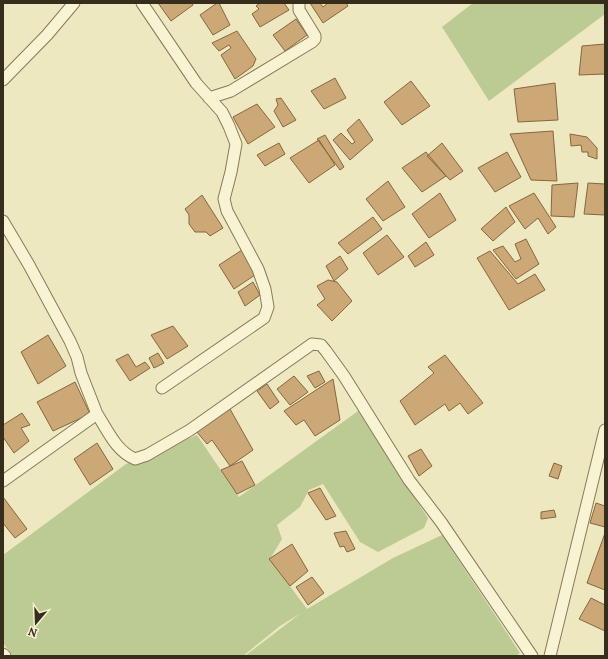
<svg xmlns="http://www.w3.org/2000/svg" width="608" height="659" viewBox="0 0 608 659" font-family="Lora,serif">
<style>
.green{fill:#bccb94}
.building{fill:#cca876;stroke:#86663e}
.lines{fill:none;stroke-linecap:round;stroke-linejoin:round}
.street-casing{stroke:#877958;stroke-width:13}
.street{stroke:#f8f4d3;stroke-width:11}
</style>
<rect width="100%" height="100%" fill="#eee8c0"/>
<!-- green -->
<path class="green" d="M473,3h132v11l-116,87 -47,-74z
M358,411l70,107 -4,10 -46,24 -18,-10 -37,-58 -14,6 -9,17 -23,18 5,14 -12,20 37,50 86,-51 49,-23 78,118 -4,3h-271l56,-43 -21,13 -37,30h-230l-10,-13v-88l123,-91 71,-29 42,62z"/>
<!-- building -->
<path class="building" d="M158,3h34l1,2 -22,16z
M217,3h2l11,22 -17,10 -13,-20z
M260,3h24l5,7 -29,17 -8,-13 7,-5 -3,-3z
M310,3h10l3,4 5,-4h18l2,3 -25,17z
M296,19l11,16 -22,16 -12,-16z
M237,31l19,28 -3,7 -18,13 -14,-24 10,-7 -2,-3 -10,6 -7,-8z
M605,44v30l-26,1 3,-29z
M335,78l11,20 -22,11 -13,-18z
M411,81l19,25 -28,19 -18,-23z
M555,83l3,37 -40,2 -4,-33z
M281,98l15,22 -13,7 -9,-16 4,-6 -2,-6z
M257,104l18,23 -27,17 -15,-27z
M359,119l14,21 -23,20 -17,-20 8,-7 11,11 3,-2 -8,-12z
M553,131l4,50 -26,-1 -21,-46z
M570,134l17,3 10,11v11l-9,-3v-4h-6l-1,-7 -10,1z
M325,135l19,32 -4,3 -23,-31z
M319,140l16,25 -26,18 -19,-25z
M279,143l6,11 -20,12 -8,-11z
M442,143l21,28 -13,9 -23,-24z
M426,152l20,24 -24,16 -20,-24z
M507,152l14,25 -26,15 -17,-24z
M388,181l17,26 -22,14 -17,-22z
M578,183l-4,34 -23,-1 1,-31z
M588,183l17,1v31l-21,-1z
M440,193l16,27 -27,18 -17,-24z
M534,193l22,34 -8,7 -10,-16 -13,11 -16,-23z
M202,195l21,33 -13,8 -4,-4h-11l-6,-8v-9l-4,-6z
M506,207l9,15 -22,19 -12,-12z
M373,217l9,12 -34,25 -10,-11z
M387,235l17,22 -26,18 -15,-22z
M526,239l13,25 -23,15 -23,-29 10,-4 12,16 6,-3 -6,-15z
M426,242l8,13 -19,12 -7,-11z
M242,250l13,25 -21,14 -15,-24z
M490,251l28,33 17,-10 10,16 -36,20 -32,-52z
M340,256l8,13 -14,12 -8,-15z
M328,280l9,2 15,19 -20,20 -15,-16 8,-6 -8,-13z
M253,282l7,13 -15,11 -7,-14z
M173,326l15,20 -21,13 -16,-24z
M48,335l18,31 -28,18 -17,-32z
M158,353l6,10 -10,5 -5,-10z
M128,354l8,13 9,-5 5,6 -20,13 -14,-21z
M445,355l38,48 -15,11 -8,-11 -11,8 -4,-7 -30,21 -15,-24 34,-28 -6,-6z
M319,371l6,11 -10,6 -8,-12z
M294,376l14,16 -18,13 -13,-16z
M333,379l7,41 -25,16 -11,-16 -8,5 -12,-14z
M75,382l15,32 -37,17 -16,-29z
M267,384l12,18 -9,7 -13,-18z
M230,409l23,41 -23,16 -18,-26 -5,4 -11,-13z
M22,413l8,12 -9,3 8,13 -15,12 -11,-16v-12z
M97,443l16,26 -23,16 -16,-26z
M421,449l11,17 -13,10 -11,-20z
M242,461l13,24 -18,9 -16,-24z
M554,463l8,3 -4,13 -9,-3z
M320,488l16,28 -10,4 -18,-27z
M3,497l24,32 -12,9 -12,-15z
M596,503l9,3v21l-15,-4z
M554,510l2,7 -15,2v-7z
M346,531l9,18 -8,3 -3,-6 -4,1 -6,-14z
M605,533v57l-18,-7z
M292,544l16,27 -18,15 -21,-27z
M312,577l12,16 -16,12 -12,-18z
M591,598l14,7v26l-26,-12z"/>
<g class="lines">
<defs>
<path id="street" d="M142,3l54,80 26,29 7,14 7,18 -5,28 -7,27 3,12 31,58 7,20 3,18 -4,11 -102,70
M3,80l44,-45 27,-32
M209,98l22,-7 81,-49 3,-3v-3l-16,-26v-7
M3,221l26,44 41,76 7,16 4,16 16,41 -94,67
M97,414c11,17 19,37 38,45l12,-4 43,-25 122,-86 9,1 5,6 18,25 65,104 32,42 91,134
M3,654l2,2
M550,656l55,-226"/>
</defs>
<!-- street casing -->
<use href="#street" class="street-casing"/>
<!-- street -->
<use href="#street" class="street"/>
</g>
<!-- border -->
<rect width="608" height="659" fill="none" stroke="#362d1d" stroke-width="8"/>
<!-- north arrow -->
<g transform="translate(36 623) rotate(199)" stroke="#f5f1d0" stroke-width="3" paint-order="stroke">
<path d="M0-3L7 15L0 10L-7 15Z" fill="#362d1d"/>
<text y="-6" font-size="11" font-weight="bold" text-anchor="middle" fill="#362d1d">N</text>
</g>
</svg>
